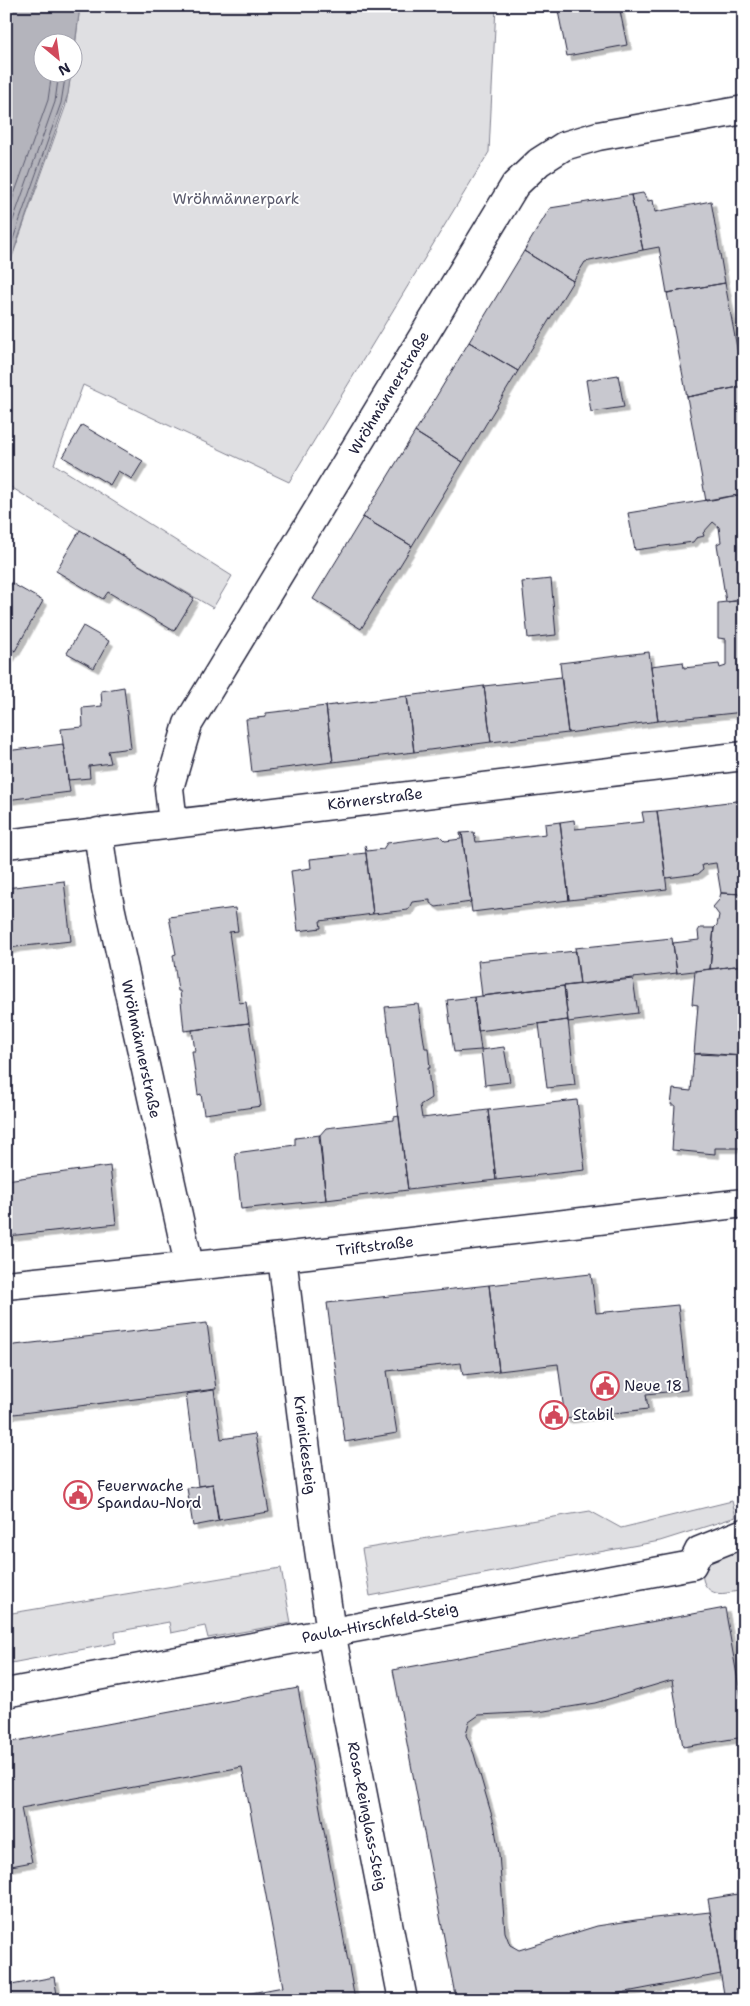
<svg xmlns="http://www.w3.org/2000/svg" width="750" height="2006" viewBox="0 0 750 2006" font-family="'Shantell Sans',sans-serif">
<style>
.green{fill:#dfdfe2;stroke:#80808e}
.water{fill:#b4b4bc;stroke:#7a7a88}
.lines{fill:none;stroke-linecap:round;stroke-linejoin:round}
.shore{stroke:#5c5c6f;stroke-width:1}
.building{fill:#c8c8cf;stroke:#22223b;filter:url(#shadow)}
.pedestrian-casing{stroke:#22223b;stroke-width:31}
.minor-casing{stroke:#22223b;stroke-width:31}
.pedestrian{stroke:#fff;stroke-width:28}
.minor{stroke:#fff;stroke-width:28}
.labels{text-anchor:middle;stroke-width:4;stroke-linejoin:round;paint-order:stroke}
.park-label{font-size:15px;fill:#5b5b6d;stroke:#fff}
.street-label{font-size:15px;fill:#22223b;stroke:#fff}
.poi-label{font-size:15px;fill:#22223b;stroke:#fff;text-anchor:start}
</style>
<defs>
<filter id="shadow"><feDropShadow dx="4.5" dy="4.5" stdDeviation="0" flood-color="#0004"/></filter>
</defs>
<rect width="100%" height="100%" fill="#fff"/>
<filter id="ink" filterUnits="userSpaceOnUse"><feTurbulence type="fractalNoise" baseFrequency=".02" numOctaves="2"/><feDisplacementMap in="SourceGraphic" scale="10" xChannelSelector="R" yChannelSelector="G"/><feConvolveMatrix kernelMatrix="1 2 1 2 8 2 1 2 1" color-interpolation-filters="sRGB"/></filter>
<g filter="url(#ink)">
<!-- green -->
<path class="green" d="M80,6h416l-7,146 -200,330 -206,-97 -29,79 178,112 -19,32 -133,-78 -74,-46v-210l60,-169 5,-32 1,-1z
M732,1501l4,16 -76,24 -94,17 -196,38 -8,-47 228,-38 31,17z
M741,1547l3,15v28c-8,1 -21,5 -28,3 -14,-4 -15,-18 -13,-30z
M281,1568l10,55 -83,15 -3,-12 -34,7 -2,-11 -54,10 1,11 -110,21v-50z"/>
<!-- water -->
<path class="water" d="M6,6h74l-7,55 -1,-19h-30v30l29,1 -3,21 -62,180z"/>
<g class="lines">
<!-- shore -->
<path class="shore" d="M6,217l42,-117 4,-28
M6,240l49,-138 4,-30
M6,259l55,-156 5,-31"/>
</g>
<!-- building -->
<path class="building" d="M557,6h62l8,39 -60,11z
M643,193l5,8 5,-1 2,12 56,-11 14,82 -58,10 -8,-46 -16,3 -12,-55z
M631,195l12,55 -58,12 -12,19 -49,-30 26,-43z
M524,251l49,30 -55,90 -49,-29z
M725,283l19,103 -57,11 -20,-104z
M469,342l49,29 -55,91 -48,-30z
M618,375l6,32 -33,5 -5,-32z
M744,386v108l-38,7 -19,-104z
M82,425l61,36 -11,18 -14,-8 -8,14 -47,-28z
M415,432l48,30 -51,84 -49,-29z
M744,494v106l-18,2 -9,-58 4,-2 -2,-15 -6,-5 -10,11 1,3 -8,2 -3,4 -58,8 -7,-37z
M363,517l49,29 -51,83 -48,-30z
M80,530l114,68 -20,33 -66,-39 -5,7 -47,-28z
M551,579l5,56 -28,3 -6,-56z
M6,580l37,21 -28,50 -9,-5z
M744,600v112l-86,9 -7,-55 32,-4 1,6 35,-4 1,4 6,-2v-27l-8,-1v-35z
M83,626l26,15 -15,27 -27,-15z
M6,646l8,4 -8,13z
M649,652l9,69 -90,12 -8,-70z
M561,677l7,56 -77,9 -7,-56z
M484,686l7,56 -77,10 -7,-56z
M124,687l7,61 -23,3 3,12 -22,3 1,12 -22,2 -7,-51 22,-2 -1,-19 20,-2 -1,-15z
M407,696l7,56 -81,10 -7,-56z
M326,706l7,56 -81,10 -6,-53 20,-2v-4z
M63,744l7,48 -64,8v-49z
M744,800v94l-23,-1 -5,-30 -14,2 1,5 -5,4 -32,4 -9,-67z
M657,811l10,78 -98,11 -9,-78 14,-2 1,9 69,-7 -2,-10z
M560,822l9,78 -97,12 -10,-79 12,-1 2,10 70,-8 -1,-10z
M460,833h2l9,69 -35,5 -6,-4v-3l-18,2 -4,8 -35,4 -8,-69 2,6 16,-2 4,-6 53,-7 5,5 16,-2z
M366,853l7,61 -53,7 1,7 -23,3 -7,-60 20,-3 -1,-9z
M64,881l7,60 -55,6 -10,3v-62z
M721,893l23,1v71l-34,4 4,-41 3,-3 2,-10 -6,-8 6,-7z
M235,908l3,23 -9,1 10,71 7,-1 3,21 -65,8 -4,-40h-2l-5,-36 3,-1 -7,-37z
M700,928h14l-4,41 -33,4 -4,-30 26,-3 -1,-9z
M672,938l5,35 -97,11 -5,-36z
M576,951l4,33 -98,12 -4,-35z
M744,965v91l-50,-2 4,-49 -6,-1 3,-33z
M633,979l5,34 -70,9 -4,-36z
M564,986l4,34 -90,11 -4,-34z
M474,997l7,53 -27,2 -7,-52z
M418,1004l7,44h3l2,20h-2l3,30 -11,7 2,13 66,-8 8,70 -88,10 -23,-183z
M568,1020l7,65 -28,3 -8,-64z
M249,1023l12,83 -57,8 -3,-20 -3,1 -6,-44h3l-3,-21z
M504,1047l6,35 -25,3 -4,-35z
M703,1053l41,3v92h-29v6l-43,-4 3,-45h-4l2,-16 18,2 3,-37z
M577,1100l8,70 -89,10 -8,-70z
M399,1116l9,74 -82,10 -7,-64 7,-8 68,-8v-3z
M320,1135l6,65 -85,9 -6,-56 60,-8v-7z
M110,1166l6,58 -108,12 -2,-56z
M591,1274l5,39 82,-8 9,85 -41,4 2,15 -83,10 -7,-55 -59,7 -10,-86z
M489,1285l10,86 -36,4 -2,-12 -74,8 10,62 -52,9 -18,-139z
M207,1323l9,66 -210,26v-69z
M214,1390l7,49 34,-5 14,78 -51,8 -5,-36 -15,2 -12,-92z
M213,1484l6,37 -26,5 -6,-38z
M725,1608l19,107v22l-61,10 -11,-67 -77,23 -57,9 -59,3 -10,7 -3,13 8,19 20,69 5,31 6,78 5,13 9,5 78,-24 39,-6 74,-8 11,62 -137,26h-128l-63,-330z
M298,1688l57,312h-141l69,-13 -41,-220 -221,41 11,54 -26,5v-124z
M744,1893v107h-19l-17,-101z
M54,1977l4,23h-52v-14z"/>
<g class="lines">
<defs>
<path id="pedestrian" d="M6,1693l686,-128 7,-14 45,-18"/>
<path id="minor" d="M173,823l-4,-35 19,-64 327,-539 24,-23 25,-16 34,-10 146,-26
M98,832l8,56 83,377
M6,844l738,-88
M282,1257l32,258 17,117 72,368
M6,1285l276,-28 462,-54"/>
</defs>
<!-- pedestrian casing -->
<use href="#pedestrian" class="pedestrian-casing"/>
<!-- minor casing -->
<use href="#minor" class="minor-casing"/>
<!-- pedestrian -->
<use href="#pedestrian" class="pedestrian"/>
<!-- minor -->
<use href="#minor" class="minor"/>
</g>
</g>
<!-- icons -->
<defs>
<symbol id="civic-ring" viewBox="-11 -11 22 22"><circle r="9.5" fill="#fff" stroke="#d1495b" stroke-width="1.5"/><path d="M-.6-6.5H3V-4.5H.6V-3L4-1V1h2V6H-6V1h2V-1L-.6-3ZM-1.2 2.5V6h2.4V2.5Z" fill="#d1495b"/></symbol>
</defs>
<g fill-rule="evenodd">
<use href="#civic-ring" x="589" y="1370" width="32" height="32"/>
<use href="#civic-ring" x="538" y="1399" width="32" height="32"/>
<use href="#civic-ring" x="62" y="1479" width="32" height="32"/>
</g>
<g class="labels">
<!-- park labels -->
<g class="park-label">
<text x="236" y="204">Wröhmännerpark</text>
</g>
<!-- street labels -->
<g class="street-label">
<text transform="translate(389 393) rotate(-59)" y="5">Wröhmännerstraße</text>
<text transform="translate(375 799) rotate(-7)" y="5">Körnerstraße</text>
<text transform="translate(141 1049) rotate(78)" y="5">Wröhmännerstraße</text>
<text transform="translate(375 1246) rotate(-7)" y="5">Triftstraße</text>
<text transform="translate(305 1445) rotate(83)" y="5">Krienickesteig</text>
<text transform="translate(380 1623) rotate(-11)" y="5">Paula-Hirschfeld-Steig</text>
<text transform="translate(367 1816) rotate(79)" y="5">Rosa-Reinglass-Steig</text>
</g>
<!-- poi labels -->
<g class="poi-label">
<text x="624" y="1391">Neue 18</text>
<text x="573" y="1420">Stabil</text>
<text x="97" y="1491">Feuerwache<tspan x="97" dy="17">Spandau-Nord</tspan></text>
</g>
</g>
<!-- margin -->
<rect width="750" height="2006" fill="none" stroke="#fff" stroke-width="25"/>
<rect x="12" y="12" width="725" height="1981" fill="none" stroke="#22223b" stroke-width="2" filter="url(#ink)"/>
<!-- north arrow -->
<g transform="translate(58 58) rotate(151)"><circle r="24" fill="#ffffff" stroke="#a7a7b1"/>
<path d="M0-4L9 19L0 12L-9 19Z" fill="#d1495b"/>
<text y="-8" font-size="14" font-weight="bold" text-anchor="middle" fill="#22223b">N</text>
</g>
</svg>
